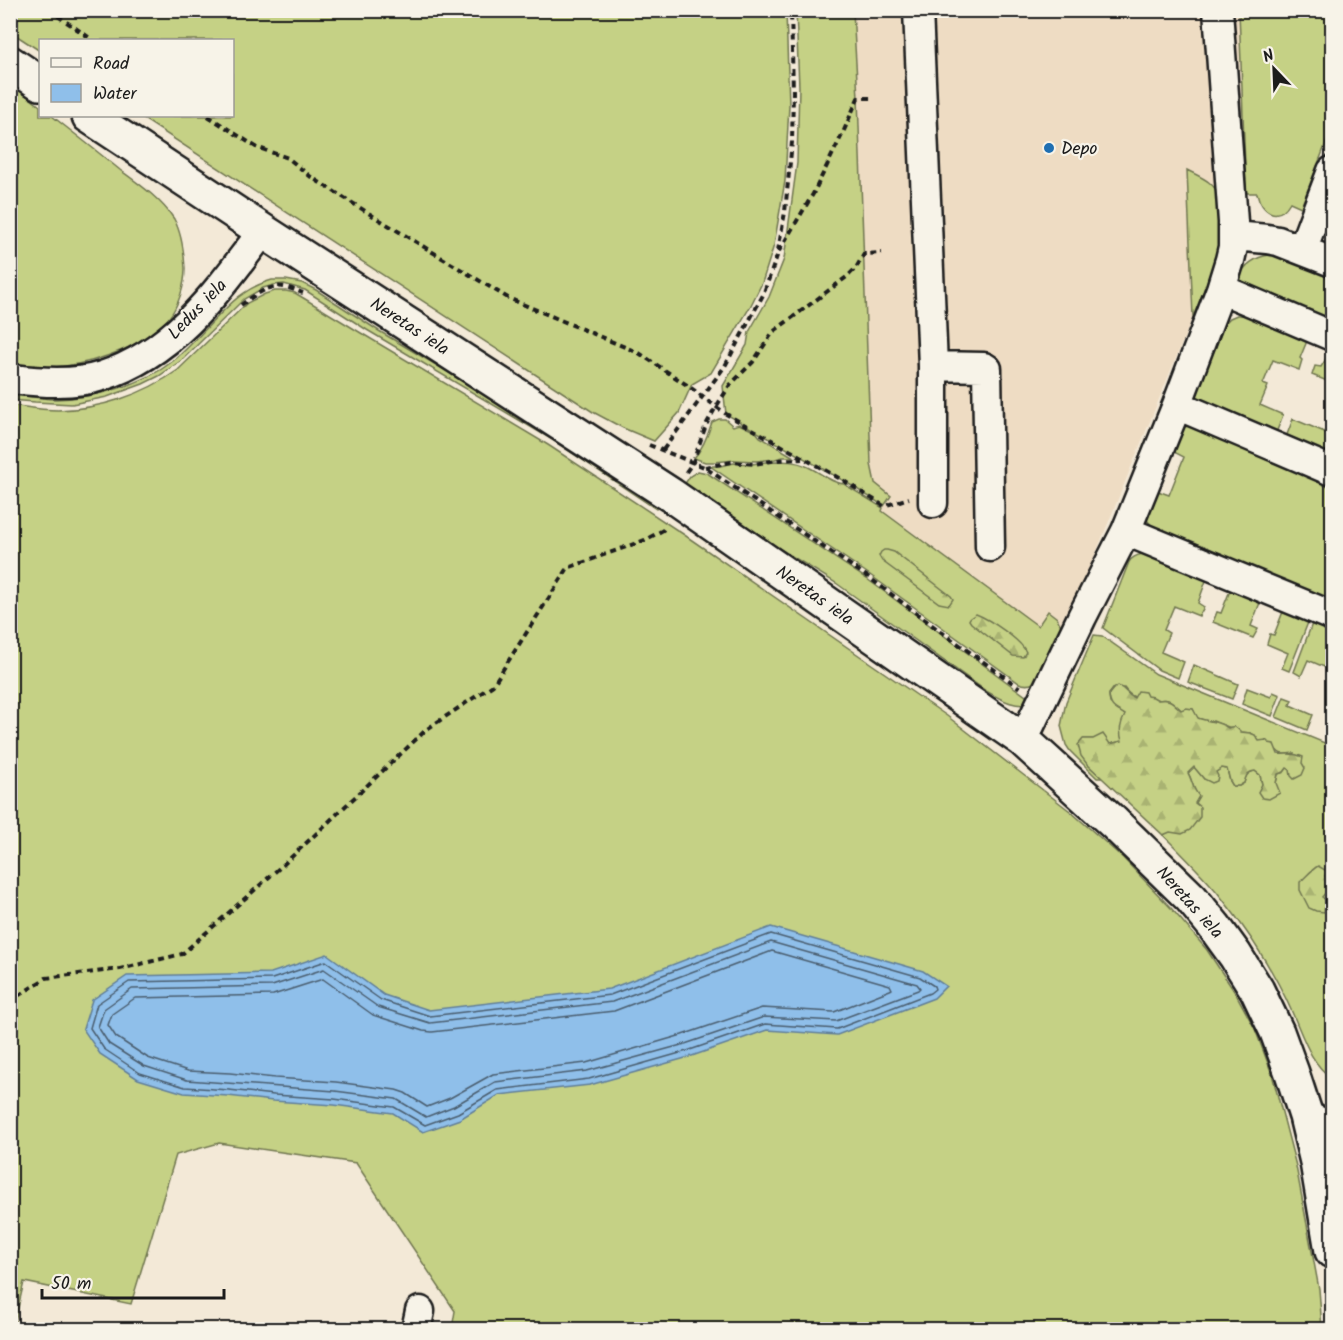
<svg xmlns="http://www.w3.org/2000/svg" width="1343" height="1340" viewBox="0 0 1343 1340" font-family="Kalam,sans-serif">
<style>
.built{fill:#eedcc3}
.grass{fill:#c5d185;stroke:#707650;stroke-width:1.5}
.forest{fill:url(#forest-firs);stroke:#707650;stroke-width:1.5}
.water{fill:#8fbfea;stroke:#617e98;stroke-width:1.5}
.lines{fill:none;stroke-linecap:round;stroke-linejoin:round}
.shore{stroke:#4a5d6e;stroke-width:1.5}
.minor-casing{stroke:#1c1c1c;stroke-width:33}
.major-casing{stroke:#1c1c1c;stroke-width:38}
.path{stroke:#1c1c1c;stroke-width:4;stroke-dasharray:6 4.5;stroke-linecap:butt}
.minor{stroke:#f7f3e8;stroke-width:28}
.major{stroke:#f7f3e8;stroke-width:33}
.poi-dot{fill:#1f6fb2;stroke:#f7f3e8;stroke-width:2}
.labels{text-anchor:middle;stroke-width:4.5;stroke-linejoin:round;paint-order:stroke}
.poi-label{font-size:18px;fill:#1c1c1c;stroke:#f7f3e8;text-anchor:start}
.street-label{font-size:18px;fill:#1c1c1c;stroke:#f7f3e8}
</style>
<defs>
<pattern id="forest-firs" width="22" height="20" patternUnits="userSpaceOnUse" patternTransform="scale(1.5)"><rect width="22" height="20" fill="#c5d185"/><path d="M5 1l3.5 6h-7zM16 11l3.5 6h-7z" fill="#a9b372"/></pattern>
</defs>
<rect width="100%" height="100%" fill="#f3e9d7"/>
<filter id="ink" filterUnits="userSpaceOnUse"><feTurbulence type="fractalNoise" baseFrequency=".0167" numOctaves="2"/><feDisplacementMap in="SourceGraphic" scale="12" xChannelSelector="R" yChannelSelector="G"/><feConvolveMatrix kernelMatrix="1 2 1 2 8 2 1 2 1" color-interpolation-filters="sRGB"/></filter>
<g filter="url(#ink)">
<!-- built -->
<path class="built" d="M853,11h386l7,182 -27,2v58l-138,336 -20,37 -1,-4 -22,4 -157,-115 10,-15 -16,-13 -4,-19 -13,-366z"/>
<!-- grass -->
<path class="grass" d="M10,11h776l3,94 -4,76 -11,64 -12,38 -12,24 -39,66 -19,11 -13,29 -25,28 -31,-13 -30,-16 -454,-296h93v-76h-192v11l-29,-19z
M796,11h57l5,87 13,366 4,19 16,13 -7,10 -40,-25 -118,-67 -3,-28 24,-41 2,-13 20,-35 15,-38 13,-96 2,-76z
M1239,11h93v117l-31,79 -11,-5c-12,21 -29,10 -33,-9h-11z
M10,83l30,23v10h12c23,18 46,36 68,54 19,14 41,29 54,49 8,15 10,33 11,49 0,17 -6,37 -17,51 -22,26 -70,43 -103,47 -17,2 -37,-1 -54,-3z
M1187,170c13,7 27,11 32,27v56l-26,64z
M1269,255l14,1 49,20v49l-91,-39 -4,-7c7,-13 17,-22 32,-24z
M272,280h14l16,3 14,7 63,41 180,107 100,66 -3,5 -105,-70 -184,-109 -62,-40 -21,-6 -10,1 -11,3 -19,11 -62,61 -23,16 -16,8 -36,13 -35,7 -37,-2 -24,-2v-6c15,2 30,5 45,5 39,-1 87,-14 117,-38 10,-8 18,-17 27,-26 23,-23 39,-46 72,-55z
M275,291h11l9,2 10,6 56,34 187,112 135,89 264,182 123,95 53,47 48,50 36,42 29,44 19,35 17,45 24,92 23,123 3,40h-870l3,-18 -99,-148 -137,-20 -43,12 -45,149 -107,-22 -11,47 -2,1v-925c15,2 31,5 47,5 42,-1 85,-15 120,-40l69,-67 18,-9z
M1237,315h10l60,26 -7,17 2,2 -3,10 -26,-10 -10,24 5,2 -8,19 23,10 -10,26 -80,-37 32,-81 5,-5z
M1331,351h1v32l-20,-8 3,-9 6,1z
M719,419h6l8,7 6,-2 17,8 4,5 34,20h-11l-8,2 -19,2 -21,-1 -21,2h-9l-11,-4c9,-10 14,-23 18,-36z
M1293,419l39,16v13l-5,15 -44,-18z
M1189,426l11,1 132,54v119l-176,-72 -4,-2 -5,-6 11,-29 11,4 15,-38 -10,-5 10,-25z
M773,461c11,0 23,0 33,5 13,5 24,17 38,18l39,24 -1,3 156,115 10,-15 9,7 4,8c-4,9 -7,18 -11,28 -5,14 -11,37 -31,29l-149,-108 -160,-109h10l14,-3 18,1z
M698,471l9,2 160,106 167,123c-16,8 -34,-3 -48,-11l-150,-108 -101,-62 -51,-36 6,-9z
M1143,554h4l60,24 -9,25 6,4 -5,9 -25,-10 -10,24 5,3 -8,19 23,10 -6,16 -19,-8 -56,-42 26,-66c3,-5 8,-7 14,-8z
M1231,588l30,12 -10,26 7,3 -5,9 -40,-16 4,-10 4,1z
M1284,609l25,11 -20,51 -7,-3 6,-15 -21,-9 3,-10 4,1z
M1313,621l19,9v13l-5,15 5,3 -3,8 -21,-9 -7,16 -7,-4z
M1094,635l8,1 54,38 176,72v332c-21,-13 -30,-44 -40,-66 -19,-43 -46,-84 -75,-120 -17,-20 -36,-39 -54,-57 12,-5 30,-27 35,-39 -6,-8 -5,-15 -10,-23l6,-6 10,12 18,-11 5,1 3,12 3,5h6l5,-3c2,-7 3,-11 11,-12l5,4 2,9 14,-1 2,-9 6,-2 3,-4 3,1 4,-16c-20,3 -12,-1 -25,-9 -2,-1 -8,-2 -11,-3l-3,-6 -5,-2 -9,-1 -28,-11h-6l-10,-3 -4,-9 -12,1c-8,-8 -11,-12 -23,-10 -14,-9 -21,6 -34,-12l-11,1 -4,6 1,8 15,12 -3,26 -12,3 -17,-5h-9l3,25 15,14h-5l-27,-27 -4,-6 -5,-19 5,-24z
M1194,665l44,19 -6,15 -44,-17z
M1247,688l24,9 2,-5 7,3 -8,21 -30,-12z
M1284,697l8,3 -2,5 23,10 -6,15 -31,-13z"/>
<!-- forest -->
<path class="forest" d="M884,550h3l7,2 57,44 2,3 -4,6 -10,-2 -57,-42 -3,-5 2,-4z
M976,614c13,5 45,26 50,38l-3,5 -10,-1 -42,-33 -2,-3 1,-2z
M1118,686c9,3 8,9 16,12l4,-7 7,1 2,4 6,1 5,3c12,-2 14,2 23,10l5,-2 7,1 5,9c10,4 21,3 30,10 6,-3 8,-1 13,4l9,1 5,2 4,6 7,-1 3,3 5,1 4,10c10,1 14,-2 25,3l-1,6 3,5 -3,7 -8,4 -3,-3 -1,-6 -3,-2 -3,4 -6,2 -2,9 4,10 -11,6 -7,-1 -4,-6 4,-8 -2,-9 -5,-4c-8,1 -9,5 -11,12l-5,3h-6l-3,-5 -3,-12 -5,-1 -6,4 2,4 -1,5 -5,2 -8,-4 -10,-12 -6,6c5,9 4,15 11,23l-4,7 5,4v10l-10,13 -8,4 -12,-2 -7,3 -76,-71 -6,-8 -3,-11 5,-6h10l10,-5 7,10 12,-3c-3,-10 -2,-17 3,-26 -11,-7 -15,-7 -16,-21l4,-5z
M1318,866l9,5 -2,5 7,5 -4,9 -6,7 5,4v7l-3,4 -8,-1 -7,-3 -9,-18v-8c6,-5 11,-12 18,-16z"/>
<!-- water -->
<path class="water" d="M771,927l152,44 23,15 -12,12 -97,37 -70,-5 -78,27 -99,28 -91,10 -39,24 -37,13 -30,-19 -59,-8 -61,-4 -45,-5 -44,-3 -46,-14 -38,-25 -17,-25 9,-29 35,-24 144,-3 56,-19 57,41 45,15 180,-21z"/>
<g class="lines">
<!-- shore -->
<path class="shore" d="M771,934l149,43 14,9 1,3 -5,4 -93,36 -72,-5 -78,27 -98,28 -92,11 -39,23 -33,12 -31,-18 -60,-8 -60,-4 -45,-5 -44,-3 -45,-14 -36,-24 -14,-21 7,-24 32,-22 143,-3 54,-18 55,39 49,16 180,-21z
M771,942l146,42 3,4 -2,2 -82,31 -72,-4 -79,27 -98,27 -92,11 -41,24 -28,11 -30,-18 -61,-8 -148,-11 -43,-14 -35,-22 -11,-17 6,-18 28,-20 140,-3 52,-17 54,38 52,16 182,-21z
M772,951l118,34 2,4 -2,1 -56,22 -72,-4 -80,27 -96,28 -93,11 -43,24 -23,9 -22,-14 -9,-3 -60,-8 -61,-4 -45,-5 -42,-2 -40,-13 -32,-21 -8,-12 4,-11 23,-16 138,-3 50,-16 50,36 50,16 9,1 182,-21z"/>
<defs>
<path id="minor" d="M918,10l15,356v137
M1234,236l33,3 11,2 54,21
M1302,250l30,-79
M1221,289l111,47
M933,366l51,1 3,2 3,178
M10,379c29,3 65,6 92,-3 73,-23 117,-87 161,-145
M1177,405l155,66
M1126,531l206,85
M1023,740l59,-123 44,-86 51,-126 44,-116 9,-29 3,-13v-25l-15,-212
M1306,1116l26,10
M416,1330l4,-19"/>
<path id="major" d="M10,63l30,20
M89,116l174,115 408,264 352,245 91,83 77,75 23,28 21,29 22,35 20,42 15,41 14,43 11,46 15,89"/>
</defs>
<!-- minor casing -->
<use href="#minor" class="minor-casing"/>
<!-- major casing -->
<use href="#major" class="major-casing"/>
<!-- path -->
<path class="path" d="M49,10l44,30
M208,116l48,31 32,11 23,19 59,37 138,84 131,55 48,32 39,29 118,67 40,25 25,-8
M779,251l34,-57 29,-59 16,-37h16
M241,305c8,-6 23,-17 34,-18 9,-2 19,3 28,6
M649,445l55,22 167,112 65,49 84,60
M663,450l62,-84 38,-71 14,-39 8,-44 7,-70 1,-50 -2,-82
M705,467l27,-5 22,2 24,-4 24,-1
M686,472l7,-10 13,-37 10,-18 14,-22 23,-23 20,-30 75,-56 8,-8 8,-14 18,-1
M10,1001l36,-23 74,-9 62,-15 102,-90 143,-135 66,-44 75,-117 77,-28 18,-10 3,-4"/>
<!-- minor -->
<use href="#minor" class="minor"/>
<!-- major -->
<use href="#major" class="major"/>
</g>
</g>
<!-- markers -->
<circle class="poi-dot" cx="1049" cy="148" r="6"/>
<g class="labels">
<!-- poi labels -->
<g class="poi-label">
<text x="1061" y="154">Depo</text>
</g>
<!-- street labels -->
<g class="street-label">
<text transform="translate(197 309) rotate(-46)" y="6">Ledus iela</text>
<text transform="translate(410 326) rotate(33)" y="6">Neretas iela</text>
<text transform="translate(815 595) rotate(35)" y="6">Neretas iela</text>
<text transform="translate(1190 902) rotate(48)" y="6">Neretas iela</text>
</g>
</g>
<!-- margin -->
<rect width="1343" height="1340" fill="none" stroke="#f7f3e8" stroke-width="36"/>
<rect x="18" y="18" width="1307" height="1304" fill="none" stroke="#1c1c1c" stroke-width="2" filter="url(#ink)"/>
<!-- legend -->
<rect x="39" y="39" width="195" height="78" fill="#f7f3e8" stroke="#9f9d96" stroke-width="1.5"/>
<rect x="51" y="58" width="30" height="9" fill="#f7f3e8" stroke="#9f9d96" stroke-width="1.5"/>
<text x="93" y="69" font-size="18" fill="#1c1c1c">Road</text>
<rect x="51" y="84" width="30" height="18" fill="#8fbfea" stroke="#9f9d96" stroke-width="1.5"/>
<text x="93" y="99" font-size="18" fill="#1c1c1c">Water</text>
<!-- north arrow -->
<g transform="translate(1274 69) rotate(337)" stroke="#f7f3e8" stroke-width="4.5" paint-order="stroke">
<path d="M0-4.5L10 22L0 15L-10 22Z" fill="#1c1c1c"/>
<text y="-9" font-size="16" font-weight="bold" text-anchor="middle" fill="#1c1c1c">N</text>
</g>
<!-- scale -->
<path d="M42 1289v9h182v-9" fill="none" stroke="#1c1c1c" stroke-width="3"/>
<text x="51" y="1289" font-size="18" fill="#1c1c1c" stroke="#f7f3e8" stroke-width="4.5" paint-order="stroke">50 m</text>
</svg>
